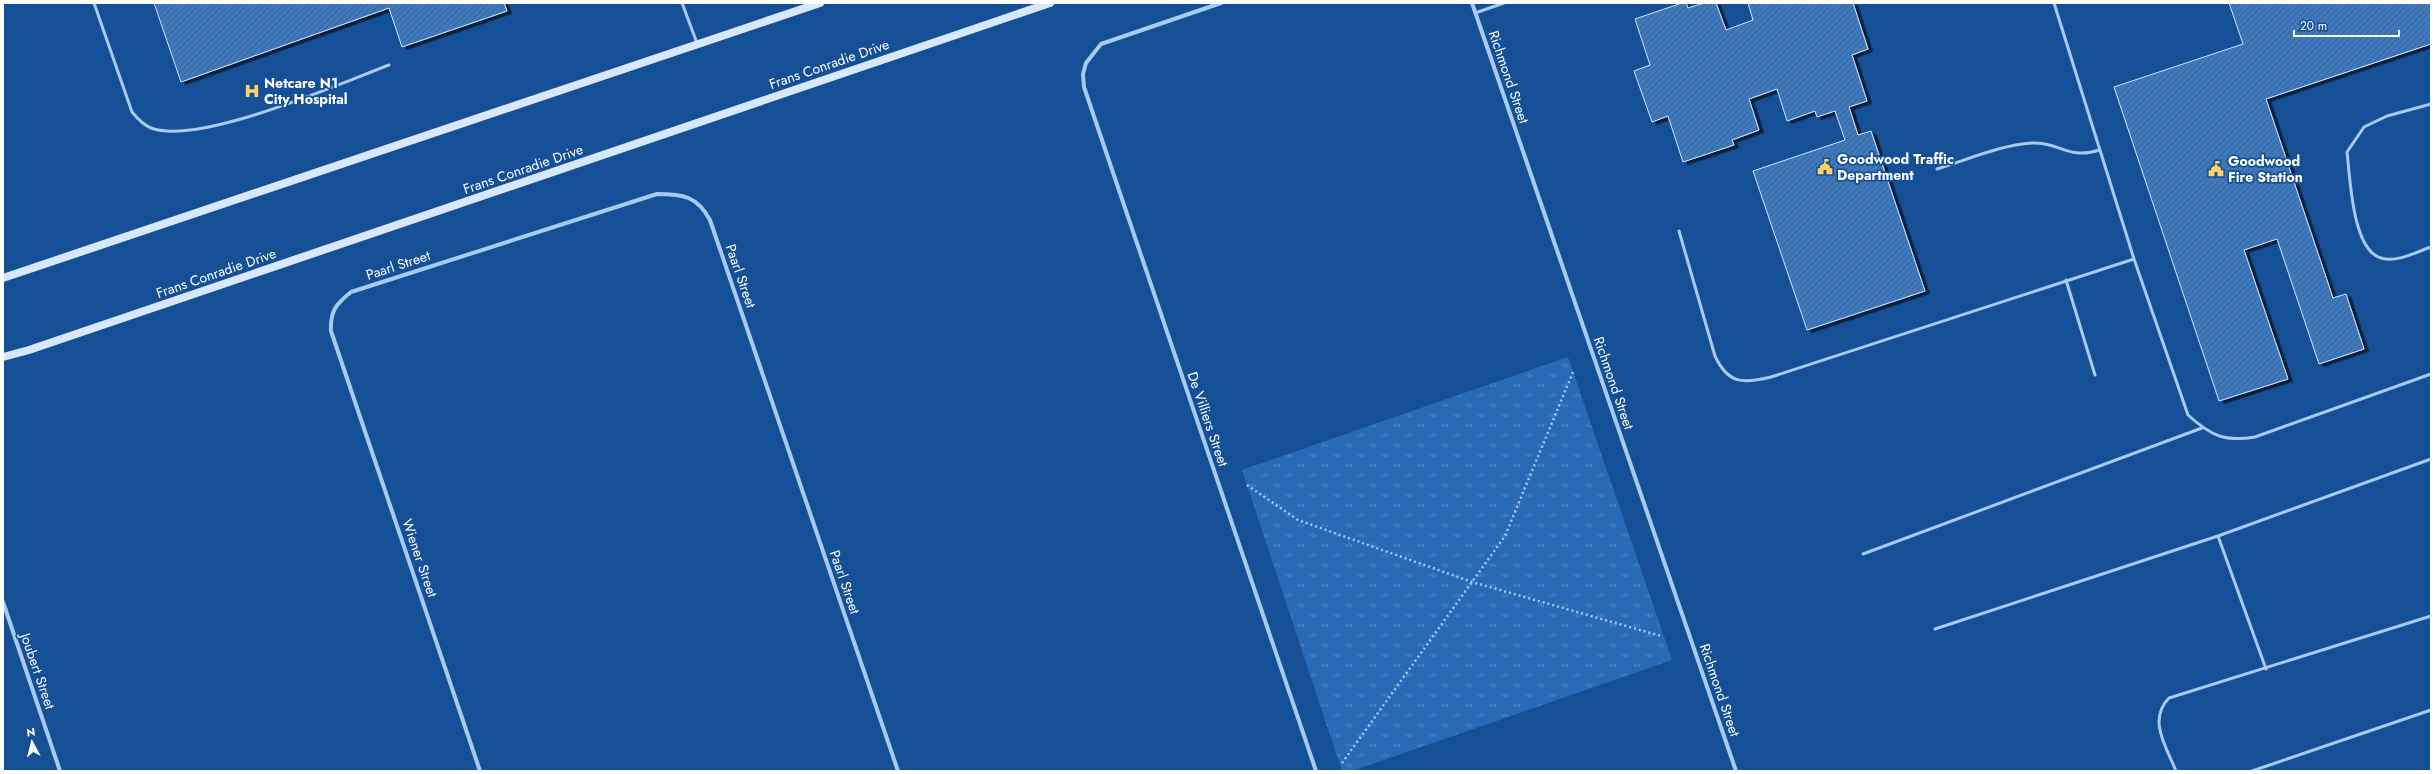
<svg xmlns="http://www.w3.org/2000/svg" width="2434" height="774" viewBox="0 0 2434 774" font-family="Jost,sans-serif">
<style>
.grass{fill:url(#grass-tufts)}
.building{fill:url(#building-hatch);stroke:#cfe4fc;filter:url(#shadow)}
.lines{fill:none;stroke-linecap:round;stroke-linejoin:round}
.path{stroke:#a8caf2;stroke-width:2.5;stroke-dasharray:2 3;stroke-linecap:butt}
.service{stroke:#a8caf2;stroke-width:3}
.minor{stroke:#a8caf2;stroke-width:4}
.secondary{stroke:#d7e7fc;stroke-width:8}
.labels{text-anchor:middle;stroke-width:3.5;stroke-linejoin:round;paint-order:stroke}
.street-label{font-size:14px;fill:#fff;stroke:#155097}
.poi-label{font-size:14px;font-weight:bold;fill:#fff;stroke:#155097;text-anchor:start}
</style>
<defs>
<pattern id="grass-tufts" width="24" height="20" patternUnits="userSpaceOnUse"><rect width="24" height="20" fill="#296ab6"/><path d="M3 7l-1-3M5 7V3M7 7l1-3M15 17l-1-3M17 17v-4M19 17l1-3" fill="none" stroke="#5488c5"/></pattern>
<pattern id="building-hatch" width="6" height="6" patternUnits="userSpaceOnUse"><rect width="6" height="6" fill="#3e79bf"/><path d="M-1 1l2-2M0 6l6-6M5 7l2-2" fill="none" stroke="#456286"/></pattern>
<filter id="shadow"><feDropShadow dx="4.5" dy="2.5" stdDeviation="0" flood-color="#0009"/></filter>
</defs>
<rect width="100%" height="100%" fill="#155097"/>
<!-- grass -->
<path class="grass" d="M1568,357l104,303 -320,111h-10l-100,-301z"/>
<!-- building -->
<path class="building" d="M154,3h350l3,8 -105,36 -13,-39 -208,74z
M1682,3h4l2,5 16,-5h12l10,27 27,-10 -5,-17h105l15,46 -16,6 15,46 -18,6 9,28 13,-4 54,160 -118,39 -54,-159 92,-31 -10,-29 -18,6 -2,-6 -28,10 -10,-32 -28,10 10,31 -27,10 2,5 -51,17 -15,-46 -16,6 -18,-51 16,-6 -15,-46z
M2229,3h202v41l-165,55 67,199 13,-4 18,55 -45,15 -42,-125 -33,11 44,129 -69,22 -105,-314 129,-43z"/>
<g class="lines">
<!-- path -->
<path class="path" d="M1247,485l51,35 174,62 189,54
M1342,763l163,-227 68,-164"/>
<!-- service -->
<path class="service" d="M94,3l38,109c5,6 11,13 19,16 47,18 188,-44 238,-63
M682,3l15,40
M2054,3l80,256 54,156c23,21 37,27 67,22l176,-63
M1475,13l29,-10
M2431,104l-44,12 -23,11 -17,25c3,24 5,98 34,106 16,5 35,-6 50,-11
M1937,169c30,-9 63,-24 95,-26 29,-1 35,17 68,7
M1679,231l36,125c13,28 28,28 56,21l363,-118
M2066,280l29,95
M2218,536l48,133
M1863,554l339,-126
M1935,629l283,-93 213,-77
M2176,771c-9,-23 -29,-51 -7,-73l262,-82
M2252,771l179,-61"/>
<!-- minor -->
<path class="minor" d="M1221,3l-120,41 -15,19 -3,11 1,13 232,684
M1472,3l264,768
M3,602l57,169
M480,771l-149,-440c-1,-20 5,-27 20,-39l306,-98c26,0 40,2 53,26l188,551"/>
<!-- secondary -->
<path class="secondary" d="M3,278l817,-275
M3,357l26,-7 1021,-347"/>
</g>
<!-- icons -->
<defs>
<symbol id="hospital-bare" viewBox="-9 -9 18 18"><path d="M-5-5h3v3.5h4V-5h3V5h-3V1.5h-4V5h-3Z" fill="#ffd269" stroke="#155097" stroke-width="2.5" paint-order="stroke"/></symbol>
<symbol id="civic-bare" viewBox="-9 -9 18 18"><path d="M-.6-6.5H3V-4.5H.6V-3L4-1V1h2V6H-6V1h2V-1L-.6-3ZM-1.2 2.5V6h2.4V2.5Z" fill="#ffd269" stroke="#155097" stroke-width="2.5" paint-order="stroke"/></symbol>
</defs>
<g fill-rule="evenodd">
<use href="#hospital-bare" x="241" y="80" width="22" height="22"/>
<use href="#civic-bare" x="1814" y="156" width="22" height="22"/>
<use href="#civic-bare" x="2205" y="158" width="22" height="22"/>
</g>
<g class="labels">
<!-- street labels -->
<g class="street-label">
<text transform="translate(829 64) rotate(-19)" y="5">Frans Conradie Drive</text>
<text transform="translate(1509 77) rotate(71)" y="5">Richmond Street</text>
<text transform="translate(523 169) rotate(-19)" y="5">Frans Conradie Drive</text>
<text transform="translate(398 265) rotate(-18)" y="5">Paarl Street</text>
<text transform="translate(216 273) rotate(-19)" y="5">Frans Conradie Drive</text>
<text transform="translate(741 276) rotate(71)" y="5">Paarl Street</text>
<text transform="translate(1614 383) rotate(71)" y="5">Richmond Street</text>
<text transform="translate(1208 419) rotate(71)" y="5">De Villiers Street</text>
<text transform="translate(420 558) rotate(71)" y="5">Wiener Street</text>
<text transform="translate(845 582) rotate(71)" y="5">Paarl Street</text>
<text transform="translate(38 671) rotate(71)" y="5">Joubert Street</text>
<text transform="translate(1720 690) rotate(71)" y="5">Richmond Street</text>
</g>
<!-- poi labels -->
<g class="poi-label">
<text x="264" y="88">Netcare N1<tspan x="264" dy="16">City Hospital</tspan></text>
<text x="1837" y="164">Goodwood Traffic<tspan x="1837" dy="16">Department</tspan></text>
<text x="2228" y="166">Goodwood<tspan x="2228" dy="16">Fire Station</tspan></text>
</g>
</g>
<!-- border -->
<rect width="2434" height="774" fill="none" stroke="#ffffff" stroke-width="8"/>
<!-- north arrow -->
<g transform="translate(32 742) rotate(353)" stroke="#155097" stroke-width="3" paint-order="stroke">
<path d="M0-3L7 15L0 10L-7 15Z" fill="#ffffff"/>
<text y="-6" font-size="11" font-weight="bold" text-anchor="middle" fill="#ffffff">N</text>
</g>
<!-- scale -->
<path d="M2294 30v6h105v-6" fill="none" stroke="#ffffff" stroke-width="2"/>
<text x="2300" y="30" font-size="12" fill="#ffffff" stroke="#155097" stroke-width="3" paint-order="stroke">20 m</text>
</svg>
